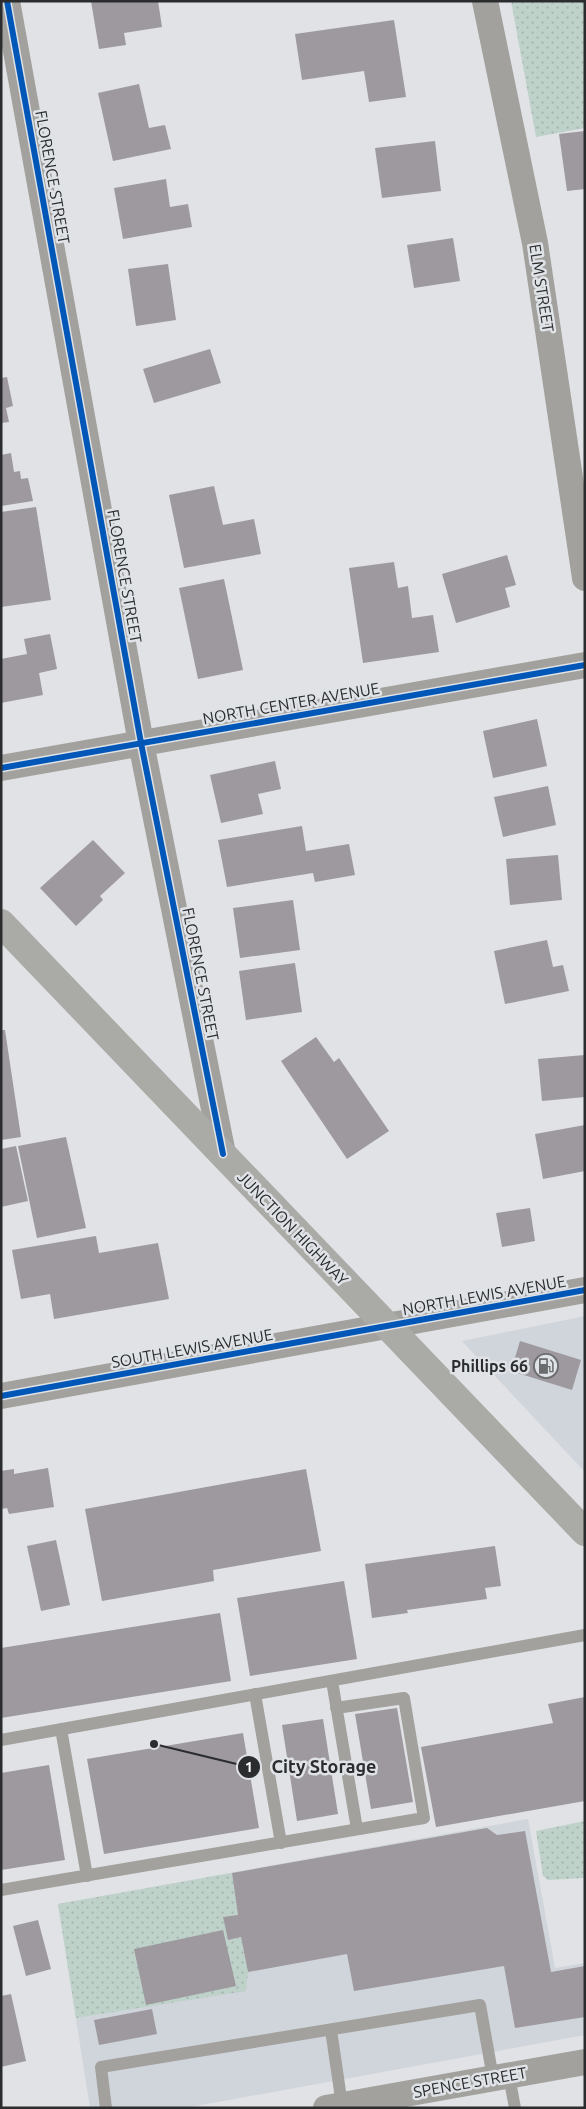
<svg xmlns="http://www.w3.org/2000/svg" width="586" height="2109" viewBox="0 0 586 2109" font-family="Ubuntu,sans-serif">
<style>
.built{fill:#d0d4db}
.park{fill:url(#park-dots)}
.building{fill:#9d999f}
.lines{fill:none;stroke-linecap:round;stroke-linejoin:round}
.service{stroke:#a2a19d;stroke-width:12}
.minor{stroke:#a2a19d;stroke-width:26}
.secondary{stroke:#aaaaa7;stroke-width:28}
.cycleway-casing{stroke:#dfe2e6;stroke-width:9}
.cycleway{stroke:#0057b8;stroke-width:6}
.labels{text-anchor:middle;stroke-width:5;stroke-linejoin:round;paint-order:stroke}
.street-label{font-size:16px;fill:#2b2c2d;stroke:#dfe2e6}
.poi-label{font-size:16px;font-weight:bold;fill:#2b2c2d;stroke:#dfe2e6;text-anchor:end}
.leader{fill:none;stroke:#2b2c2d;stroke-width:2}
.callout-dot{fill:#2b2c2d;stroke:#dfe2e6;stroke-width:2}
.mark-label{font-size:15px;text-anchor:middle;font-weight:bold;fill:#fff}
.callout-label{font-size:18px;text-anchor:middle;font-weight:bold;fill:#2b2c2d;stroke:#dfe2e6;stroke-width:5;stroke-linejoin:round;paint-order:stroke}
</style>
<defs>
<pattern id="park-dots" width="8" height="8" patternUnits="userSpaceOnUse" patternTransform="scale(1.25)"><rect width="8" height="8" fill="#bed2ca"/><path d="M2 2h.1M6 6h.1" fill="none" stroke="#a3b4ae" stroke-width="1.8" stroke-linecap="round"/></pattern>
</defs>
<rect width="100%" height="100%" fill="#e0e2e5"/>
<!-- built -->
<path class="built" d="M585,1316v156l-123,-131z
M528,1819l27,149 30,-5v72l-400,73h-95l-32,-204z"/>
<!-- park -->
<path class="park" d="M511,1h74v127l-49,9z
M585,1821v57l-37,2 -5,-4 -7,-45z
M232,1873l6,42 -15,3 5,22 13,-3 7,35 -2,19 -170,27 -18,-114z"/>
<!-- building -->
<path class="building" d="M91,1h67l4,26 -38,6 2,12 -27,4z
M394,20l12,77 -37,5 -5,-31 -62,9 -7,-46z
M139,84l10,44 16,-3 6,24 -58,12 -15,-68z
M585,131v58l-18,2 -8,-57z
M435,141l6,50 -59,7 -7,-50z
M166,179l4,28 18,-3 4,23 -69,12 -9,-51z
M453,238l7,43 -46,7 -7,-43z
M168,264l8,56 -40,6 -8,-57z
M210,349l11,34 -67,20 -11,-34z
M7,377l6,29 -7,2 3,14 -8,1v-45z
M11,453l3,19 6,-1 1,8 7,-1 5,23 -32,5v-51z
M214,486l9,39 31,-6 7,35 -77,14 -15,-73z
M36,507l15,93 -50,7v-95z
M507,555l9,30 -11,3 5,19 -54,16 -14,-49z
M394,562l4,26 10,-2 4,32 21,-3 6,37 -76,11 -14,-95z
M224,579l19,91 -45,9 -19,-91z
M50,634l7,35 -18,4 4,22 -42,8v-44l26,-5 -3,-15z
M537,719l10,47 -54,12 -10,-47z
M275,761l6,28 -23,5 5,20 -42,9 -11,-48z
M548,786l8,39 -53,12 -9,-40z
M302,826l4,25 43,-7 6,31 -40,7 -2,-9 -86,14 -9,-47z
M93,840l32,33 -25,23 3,4 -27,26 -36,-38z
M558,855l4,45 -52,5 -4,-46z
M293,900l7,50 -60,8 -7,-50z
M547,940l6,27 10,-2 6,26 -64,13 -11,-53z
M295,963l7,49 -56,8 -7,-49z
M1,1030h4l16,107 -20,3z
M316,1037l18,25 5,-4 50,73 -42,28 -66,-98z
M585,1055v42l-43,4 -4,-42z
M585,1125v46l-42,8 -8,-45z
M66,1137l20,91 -49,10 -19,-92z
M16,1146l12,55 -27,6v-58z
M530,1208l5,33 -33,6 -6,-34z
M96,1236l3,17 59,-10 11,56 -115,20 -4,-25 -29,5 -9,-49z
M520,1341l61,19 -9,30 -61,-19z
M48,1468l6,39 -45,7 -2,-6 -6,1v-38l13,-2v5z
M306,1469l15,82 -108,19 1,11 -112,20 -17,-92z
M56,1540l14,65 -29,6 -14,-65z
M495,1546l6,40 -16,2 2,11 -80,11 1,3 -36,5 -7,-54z
M344,1581l13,78 -107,17 -13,-78z
M220,1613l11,68 -230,37v-70z
M585,1697v104l-149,26 -15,-80 132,-24 -5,-19z
M397,1708l16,94 -42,7 -16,-95z
M323,1719l15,95 -41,7 -15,-96z
M243,1733l16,95 -155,26 -17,-95z
M49,1765l16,95 -64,10v-97z
M487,1828l10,7 28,-4 26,141 34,-6v51l-70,11 -11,-62 -150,25 -7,-37 -99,18 -7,-35 -13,3 -5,-23 15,-2 -6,-42z
M38,1920l13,49 -25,7 -13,-50z
M223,1930l13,56 -90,19 -12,-56z
M11,1994l15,67 -25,6v-71z
M152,2009l5,25 -58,11 -5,-25z"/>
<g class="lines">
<!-- service -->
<path class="service" d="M332,1681l25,148
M255,1694l26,149
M61,1729l26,147
M1,1740l584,-105
M1,1890l423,-72 -20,-120 -68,10
M331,2030l11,75
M509,2076l6,32
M106,2108l-5,-41 379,-62 13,73"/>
<!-- minor -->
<path class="minor" d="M7,1l134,742 82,411
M485,1l50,242 50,335
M1,768l584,-103
M1,1396l584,-106
M326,2108l259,-46"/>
<!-- secondary -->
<path class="secondary" d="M1,923l584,609"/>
<defs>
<path id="cycleway" d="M7,1l134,742 82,411
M1,768l584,-103
M1,1396l584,-106"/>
</defs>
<!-- cycleway casing -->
<use href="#cycleway" class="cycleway-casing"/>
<!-- cycleway -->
<use href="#cycleway" class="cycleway"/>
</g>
<!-- icons -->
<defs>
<symbol id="fuel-ring" viewBox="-11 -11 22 22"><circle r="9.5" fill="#dfe2e6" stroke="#6a6c6d" stroke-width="1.5"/><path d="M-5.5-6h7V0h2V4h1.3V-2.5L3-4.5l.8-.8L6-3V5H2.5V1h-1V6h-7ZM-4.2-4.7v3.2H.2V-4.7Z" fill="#6a6c6d"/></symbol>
</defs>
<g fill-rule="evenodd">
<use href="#fuel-ring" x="532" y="1352" width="28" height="28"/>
</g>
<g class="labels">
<!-- street labels -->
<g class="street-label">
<text transform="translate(53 177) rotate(80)" y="6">FLORENCE STREET</text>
<text transform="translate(542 288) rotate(81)" y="6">ELM STREET</text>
<text transform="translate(125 576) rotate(80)" y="6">FLORENCE STREET</text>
<text transform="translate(291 703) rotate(-10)" y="6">NORTH CENTER AVENUE</text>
<text transform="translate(201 974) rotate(79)" y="6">FLORENCE STREET</text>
<text transform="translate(293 1228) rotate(46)" y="6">JUNCTION HIGHWAY</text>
<text transform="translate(484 1295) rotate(-10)" y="6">NORTH LEWIS AVENUE</text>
<text transform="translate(192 1348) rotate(-10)" y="6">SOUTH LEWIS AVENUE</text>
<text transform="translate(470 2082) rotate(-10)" y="6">SPENCE STREET</text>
</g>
<!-- poi labels -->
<g class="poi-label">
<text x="528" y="1372">Phillips 66</text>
</g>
</g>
<!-- callouts -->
<path class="leader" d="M154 1744L249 1767"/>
<g class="callout-dot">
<circle cx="154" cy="1744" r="5"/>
<circle cx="249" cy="1767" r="12"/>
</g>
<g class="mark-label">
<text x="249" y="1772">1</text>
</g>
<g class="callout-label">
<text x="324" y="1773">City Storage</text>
</g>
<!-- border -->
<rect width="586" height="2109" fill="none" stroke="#2b2c2d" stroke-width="5"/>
</svg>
